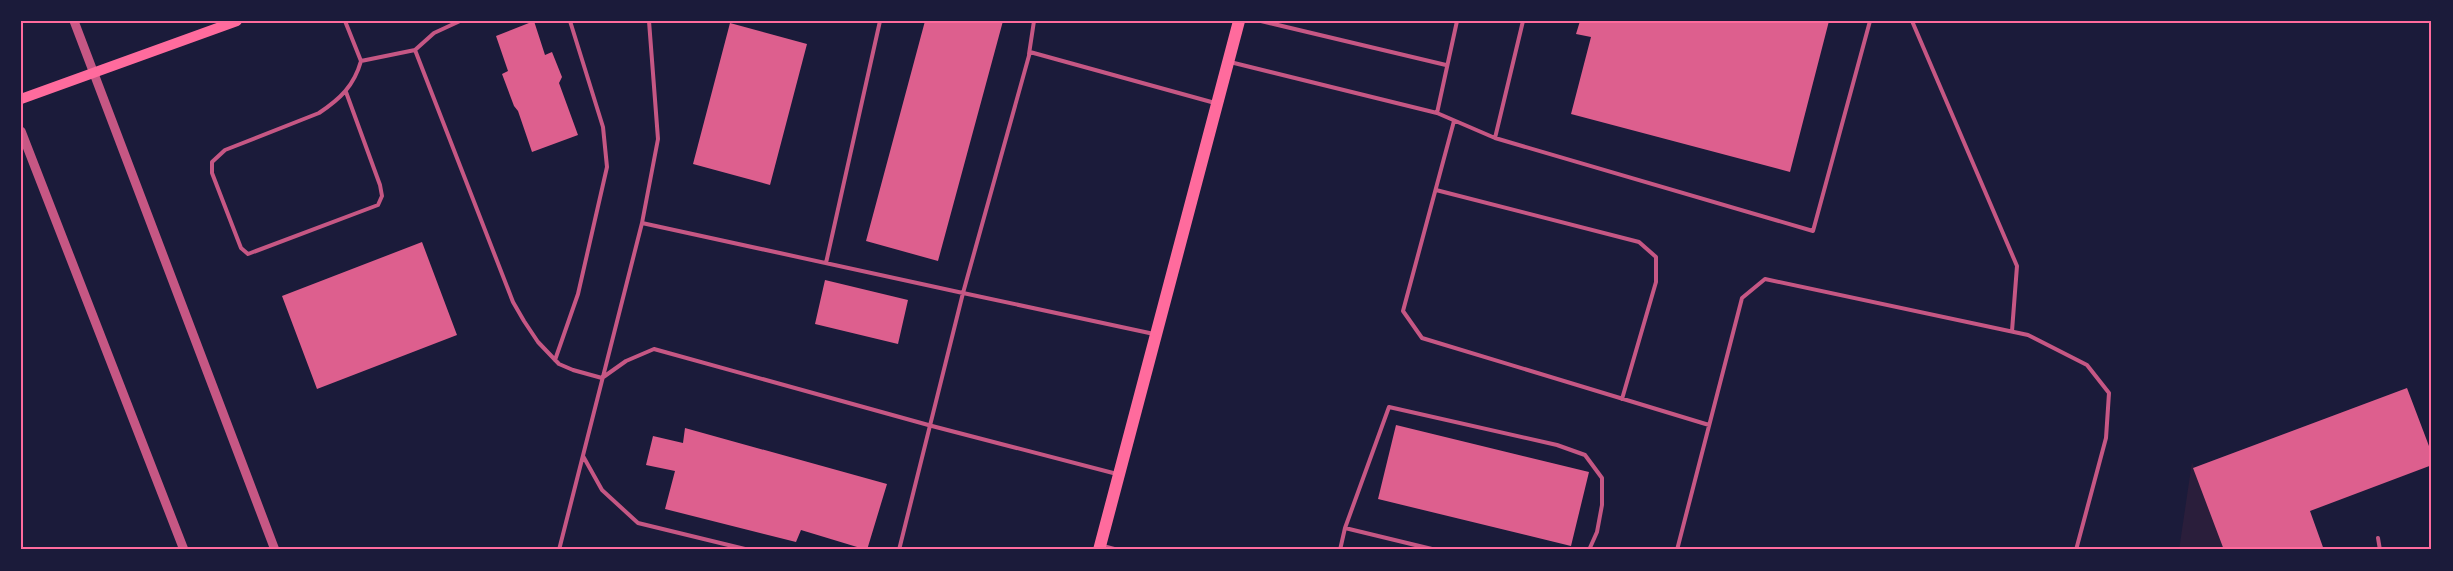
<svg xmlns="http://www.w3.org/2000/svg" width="2453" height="571" viewBox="0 0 2453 571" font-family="Mulish,sans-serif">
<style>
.green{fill:#2a1e3b}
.building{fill:#dd5f8e}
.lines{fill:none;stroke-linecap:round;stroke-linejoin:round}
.service{stroke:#c65784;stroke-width:4}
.tertiary{stroke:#c65784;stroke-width:9}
.secondary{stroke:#ff6b9d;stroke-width:10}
.primary{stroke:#ff6b9d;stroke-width:12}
.neatline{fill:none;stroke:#ff6b9d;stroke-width:2}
</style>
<rect width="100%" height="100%" fill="#1b1b3a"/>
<!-- green -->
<path class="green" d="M2192,462l34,88h-47z"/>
<!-- building -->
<path class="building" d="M534,21l11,34 7,-3 10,25 -3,6 19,52 -46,17 -14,-41 -4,-5 -12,-32 6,-3 -12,-35z
M925,21h78l-65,240 -72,-20z
M1580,21h249l-39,151 -219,-58 20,-77 -15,-3z
M730,23l77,21 -37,141 -77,-21z
M422,242l35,93 -140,54 -35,-93z
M825,280l83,20 -10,44 -83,-20z
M2407,388l25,66v11l-122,46 14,39h-100l-31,-82z
M1396,425l193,47 -18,74 -193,-47z
M685,428l202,56 -20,66 -66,-20 -5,12 -131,-33 10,-38 -29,-6 7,-29 30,7z"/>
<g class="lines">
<!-- service -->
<path class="service" d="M345,21l16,40 54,-11 98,252 11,19 14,21 21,22 14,6 29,8 24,-17 28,-12 278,77 185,48
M1261,21l185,44
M1912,21l105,245 -5,65
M415,50l19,-17 26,-12
M1029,54l5,-33
M1230,62l207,51 58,25 318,93 57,-210
M346,92l34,93 2,11 -4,9 -130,49 -7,-6 -29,-75v-11l13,-12 94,-37c21,-14 35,-27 42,-52
M1437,113l20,-92
M1454,121l-51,190 19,27 287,87
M1495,138l28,-117
M1436,190l203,52 17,15v25l-34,117
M642,223l321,70 67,-241 185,51
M826,263l54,-242
M555,360l23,-66 29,-127 -4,-40 -33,-106
M583,456l19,34 36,33 111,27
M1345,528l44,-121 168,38 28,10 17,23v27l-5,27 -8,18
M2378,538l2,12
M1103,546l15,4
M559,550l83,-327 16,-84 -9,-118
M899,550l64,-257 191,41
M1340,550l5,-22 91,22
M1677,550l65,-252 23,-19 263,56 59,30 22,28 -3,45 -30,112"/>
<!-- tertiary -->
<path class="tertiary" d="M74,21l201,529
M21,131l163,419"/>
<!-- secondary -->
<path class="secondary" d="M21,99l216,-78"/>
<!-- primary -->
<path class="primary" d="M1099,550l140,-529"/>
</g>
<!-- border -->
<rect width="2453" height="571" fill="none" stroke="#1b1b3a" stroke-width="45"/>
<rect x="22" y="22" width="2408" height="526" class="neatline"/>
</svg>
